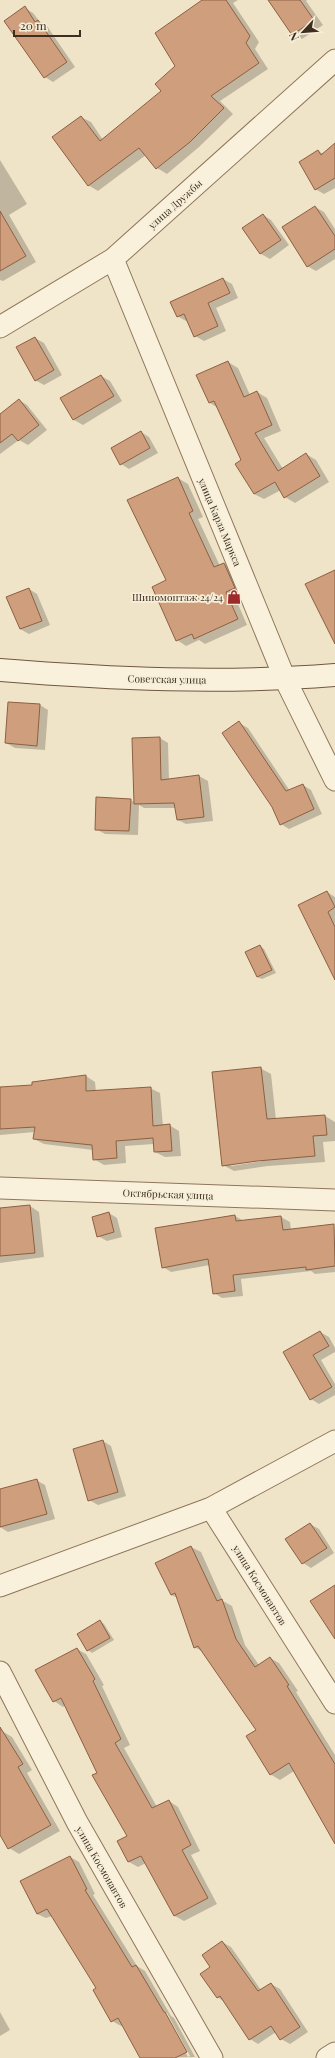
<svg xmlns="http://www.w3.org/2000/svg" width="335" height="2058" viewBox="0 0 335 2058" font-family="'Playfair Display',serif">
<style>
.shadow{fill:#0003;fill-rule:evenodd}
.building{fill:#cf9f7d;stroke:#8d5f41}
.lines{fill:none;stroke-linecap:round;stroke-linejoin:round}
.street-casing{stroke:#8d765c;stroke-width:23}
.secondary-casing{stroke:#6f573f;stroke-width:24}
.street{stroke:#faf1dc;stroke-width:21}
.secondary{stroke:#faf1dc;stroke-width:22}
.labels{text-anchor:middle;stroke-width:3.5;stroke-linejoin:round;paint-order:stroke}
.street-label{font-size:10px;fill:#3d2e20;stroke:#f7eed8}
.poi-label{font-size:10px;fill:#3d2e20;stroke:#f7eed8;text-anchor:end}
</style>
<rect width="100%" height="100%" fill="#f0e4c8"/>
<!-- shadow -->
<path class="shadow" d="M204,0h34l-5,3 26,39 -4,7 13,20 -48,32 13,13 -34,33 -32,27 -10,-6 -11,-13 -48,36 -10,-6 -7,-68 10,5 12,18 60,-49 14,-25z
M269,0h38l-1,1 17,24 -21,14 -9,-5z
M25,8l8,5 7,9 7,4 28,41 -22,15 -8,-5z
M335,144v44l-11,6 -9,-5 3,-38 6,3z
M0,160l27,44 -18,11 27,47 -33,19 -3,-1z
M315,207l9,5 11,17v30l-19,12 -9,-5z
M263,215l8,5 18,25 -19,14 -9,-5 -18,-25z
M223,279l9,5 6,14 -22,10 10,23 -22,10 -9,-5 -7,-16 -2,1 -9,-5z
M35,338l9,5 18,32 -18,10 -9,-5z
M228,362l10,6 12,27 7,-3 10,6 14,33 -17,7 19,31 23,-15 10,6 13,22 -34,21 -10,-6 -4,-7 -17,9 -10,-5 -12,-33 -24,-53 -8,-5z
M101,376l9,5 12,20 -39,24 -9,-5 -13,-21z
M19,400l8,5 20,25 -19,15 -9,-5 -19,14v-39z
M141,432l8,5 9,16 -29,16 -8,-5z
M178,478l10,6 15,33 -5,2 22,47 4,-2 10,5 10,24 -9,4 12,28 -42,19 -6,-4 -13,6 -9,-6 -10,-59z
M29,589l8,5 13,31 -21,9 -9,-5z
M40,705l8,5 -3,40 -30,-2 -9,-5z
M239,723l9,5 42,63 13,-6 8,5 11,24 -33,15 -8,-5z
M160,738l8,5 1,37 30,-4 9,5 5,40 -27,3 -8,-4 -2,-12h-32l-5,-3 -1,30 -33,-1 -9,-5 34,-29 5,2z
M327,892l8,5v69l-8,-4z
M260,946l4,3 12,24 -14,6 -5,-2z
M260,1068l11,6 5,46 49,-4 10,6v19l-12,1 2,20 -57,4 -34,5 -11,-6zM262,1159v2l-31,5v-3z
M86,1076l9,6 1,10 54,-4 10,5 3,33 6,-1 10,6 2,25 -16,1 -10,-5 -1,-8 -29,2 1,17 -22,2 -10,-6 -1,-9 -49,-6 -10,-5 1,-7 -35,3v-47l33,-2z
M30,1206l9,6 5,45 -44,6v-53z
M109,1213l8,5 5,19 -15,4 -9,-5z
M235,1216l9,5 37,-4 9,5 1,8 43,-5 1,47 -20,2 -4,-3 -70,8 2,17 -21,2 -8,-5 -4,-28 -39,7 -8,-5z
M320,1332l9,5 6,11v4l-14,8 14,24v11l-16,9 -8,-5 -26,-47z
M103,1441l8,5 15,50 -28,9 -9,-5z
M36,1480l9,5 10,34 -47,13 -8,-5v-37z
M310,1524l9,5 15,24 -23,15 -8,-5z
M191,1547l10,5 22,49 9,5 13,39 14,20 11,-7 9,5 19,28 -2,1 39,63v87l-41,-71 -14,9 -10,-6 -13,-43 -53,-79 -10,-5 -16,-49 -7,-3z
M100,1621l4,3 10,16 -22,13 -4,-3z
M77,1649l9,5 18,31 -2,1 28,59 -6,3 33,59 12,-6 9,6 22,44 -9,4 26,49 -33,17 -9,-5 -29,-53 -8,4 -9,-5 -11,-21 10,-5 -63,-130 -2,1 -9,-6z
M2,1731l10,6 20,33 -5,3 33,58 -41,23 -10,-6 -9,-15v-101z
M70,1857l9,5 16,32 -2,1 44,71 8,5 26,45 3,2 21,39 -53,1 -19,-33 -2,1 -9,-5 -15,-33 -45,-72 -6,2 -9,-4 -16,-32zM165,2013h2l23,43 -2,1z
M222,1942l9,5 30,43 10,-6 9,5 28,43 -18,12 -9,-5 -5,-7 -18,12 -8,-5 -25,-37 -8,-5z
M0,2012l10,18 -10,6z"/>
<!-- building -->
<path class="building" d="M202,0h24l24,36 -4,7 13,20 -48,33 13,12 -34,34 -34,27 -17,-21 -51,38 -36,-49 29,-21 19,25 61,-50 -6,-7 20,-18 -20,-33z
M268,0h32l14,20 -22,15z
M25,6l10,16 3,-2 29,42 -23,16 -40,-57z
M335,143v35l-20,12 -16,-28 19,-12 3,5z
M315,206l20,30v13l-28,18 -25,-40z
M0,211l26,45 -26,15z
M263,214l18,26 -21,14 -18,-26z
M223,278l7,15 -22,10 10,23 -24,11 -10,-23 -7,3 -7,-15z
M35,337l19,33 -19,11 -19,-34z
M228,361l16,36 13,-6 15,34 -17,8 23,38 28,-18 14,23 -36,22 -9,-16 -21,12 -19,-30 6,-4 -27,-59 -5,2 -13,-28z
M101,375l13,21 -41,24 -13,-22z
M19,399l20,26 -21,16 -6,-7 -12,9v-29z
M141,431l9,17 -30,17 -9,-17z
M178,477l15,34 -4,2 25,54 10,-4 11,25 -9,4 12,27 -44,20 -2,-5 -16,7 -24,-54 14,-7 -39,-80z
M335,570v74l-30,-60z
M29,588l13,33 -22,8 -14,-32z
M8,702l32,2 -3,42 -32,-3z
M239,721l47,70 17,-7 11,25 -34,16 -8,-18 -50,-74z
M160,737l1,43 38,-5 5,42 -27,3 -3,-17 -40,1 -2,-66z
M96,797l35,2 -2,32 -34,-1z
M327,891l8,16 -7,5 7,15v53l-37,-75z
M260,945l12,25 -15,7 -12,-25z
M261,1067l6,52 58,-4 2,20 -14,1 2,20 -58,5 -35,5 -10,-94z
M86,1075v16l65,-4 2,39 17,-2 2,27 -18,1 -1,-14 -37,3 1,17 -24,2 -1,-15 -59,-6 2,-12 -35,2v-42l32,-2v-3z
M30,1205l5,48 -35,3v-48z
M109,1212l5,20 -17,5 -5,-20z
M235,1215l1,6 45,-5 2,14 51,-6 1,42 -29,4v-3l-73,8 2,16 -22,3 -5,-35 -46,9 -7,-40z
M320,1331l9,15 -16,9 19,32 -22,13 -27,-48z
M103,1440l15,52 -30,9 -15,-52z
M37,1479l10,35 -47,13v-38z
M310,1523l17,25 -25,16 -17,-25z
M191,1546l26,55 5,-2 14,40 19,28 15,-10 19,28 -2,1 48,78v80l-46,-81 -19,12 -24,-39 10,-6 -58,-84 -4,2 -19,-55 -4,2 -16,-32z
M335,1585v54l-25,-38z
M100,1620l10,18 -23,13 -10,-17z
M77,1648l18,31 -2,2 28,58 -6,4 37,65 17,-8 22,45 -9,5 26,48 -34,18 -33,-60 -13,6 -11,-21 10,-5 -35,-61 5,-2 -36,-75 -8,4 -18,-32z
M0,1727l23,37 -5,3 33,58 -43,24 -8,-14z
M70,1856l17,33 -2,1 47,77 4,-2 28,47h1l22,40 -12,6h-35l-22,-40 -7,4 -18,-32 3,-2 -49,-79 -10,5 -17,-33z
M222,1941l36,50 13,-8 29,44 -20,13 -9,-14 -22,14 -29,-44 -3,2 -17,-24 10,-7 -8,-12z"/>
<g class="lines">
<defs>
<path id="street" d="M113,259l172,420 50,101
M0,327l113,-68 222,-199
M0,1188l335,12
M211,1508l124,195
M0,1586l211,-78 124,-67
M0,1672l77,150 135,236
M327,2058l8,-5"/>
<path id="secondary" d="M0,670c112,9 223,14 335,5"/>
</defs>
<!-- street casing -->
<use href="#street" class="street-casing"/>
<!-- secondary casing -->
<use href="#secondary" class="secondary-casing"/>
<!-- street -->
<use href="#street" class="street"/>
<!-- secondary -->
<use href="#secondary" class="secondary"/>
</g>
<!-- icons -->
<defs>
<symbol id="shop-bare" viewBox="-9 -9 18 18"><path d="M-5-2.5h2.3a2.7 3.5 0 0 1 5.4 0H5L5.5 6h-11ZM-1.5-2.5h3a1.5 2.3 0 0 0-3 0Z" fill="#9e2a2b" stroke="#f7eed8" stroke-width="2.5" paint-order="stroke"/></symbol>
</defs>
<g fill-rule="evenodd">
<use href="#shop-bare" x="224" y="587" width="20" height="20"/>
</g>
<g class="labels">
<!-- street labels -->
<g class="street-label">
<text transform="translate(175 204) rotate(-42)" y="4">улица Дружбы</text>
<text transform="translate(220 522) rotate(67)" y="4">улица Карла Маркса</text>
<text transform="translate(167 679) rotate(1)" y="4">Советская улица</text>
<text transform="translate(168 1194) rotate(2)" y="4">Октябрьская улица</text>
<text transform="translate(260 1585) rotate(58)" y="4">улица Космонавтов</text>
<text transform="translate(102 1867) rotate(60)" y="4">улица Космонавтов</text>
</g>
<!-- poi labels -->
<g class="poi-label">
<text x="223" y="601">Шиномонтаж 24/24</text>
</g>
</g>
<!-- north arrow -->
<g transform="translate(303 32) rotate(244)" stroke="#f7eed8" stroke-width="3" paint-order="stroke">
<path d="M0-3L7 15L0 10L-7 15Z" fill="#3d2e20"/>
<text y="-6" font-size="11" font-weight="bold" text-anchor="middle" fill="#3d2e20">N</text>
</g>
<!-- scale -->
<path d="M14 30v6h66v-6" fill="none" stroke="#3d2e20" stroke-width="2"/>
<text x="20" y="30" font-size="12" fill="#3d2e20" stroke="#f7eed8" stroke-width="3" paint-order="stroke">20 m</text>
</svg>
